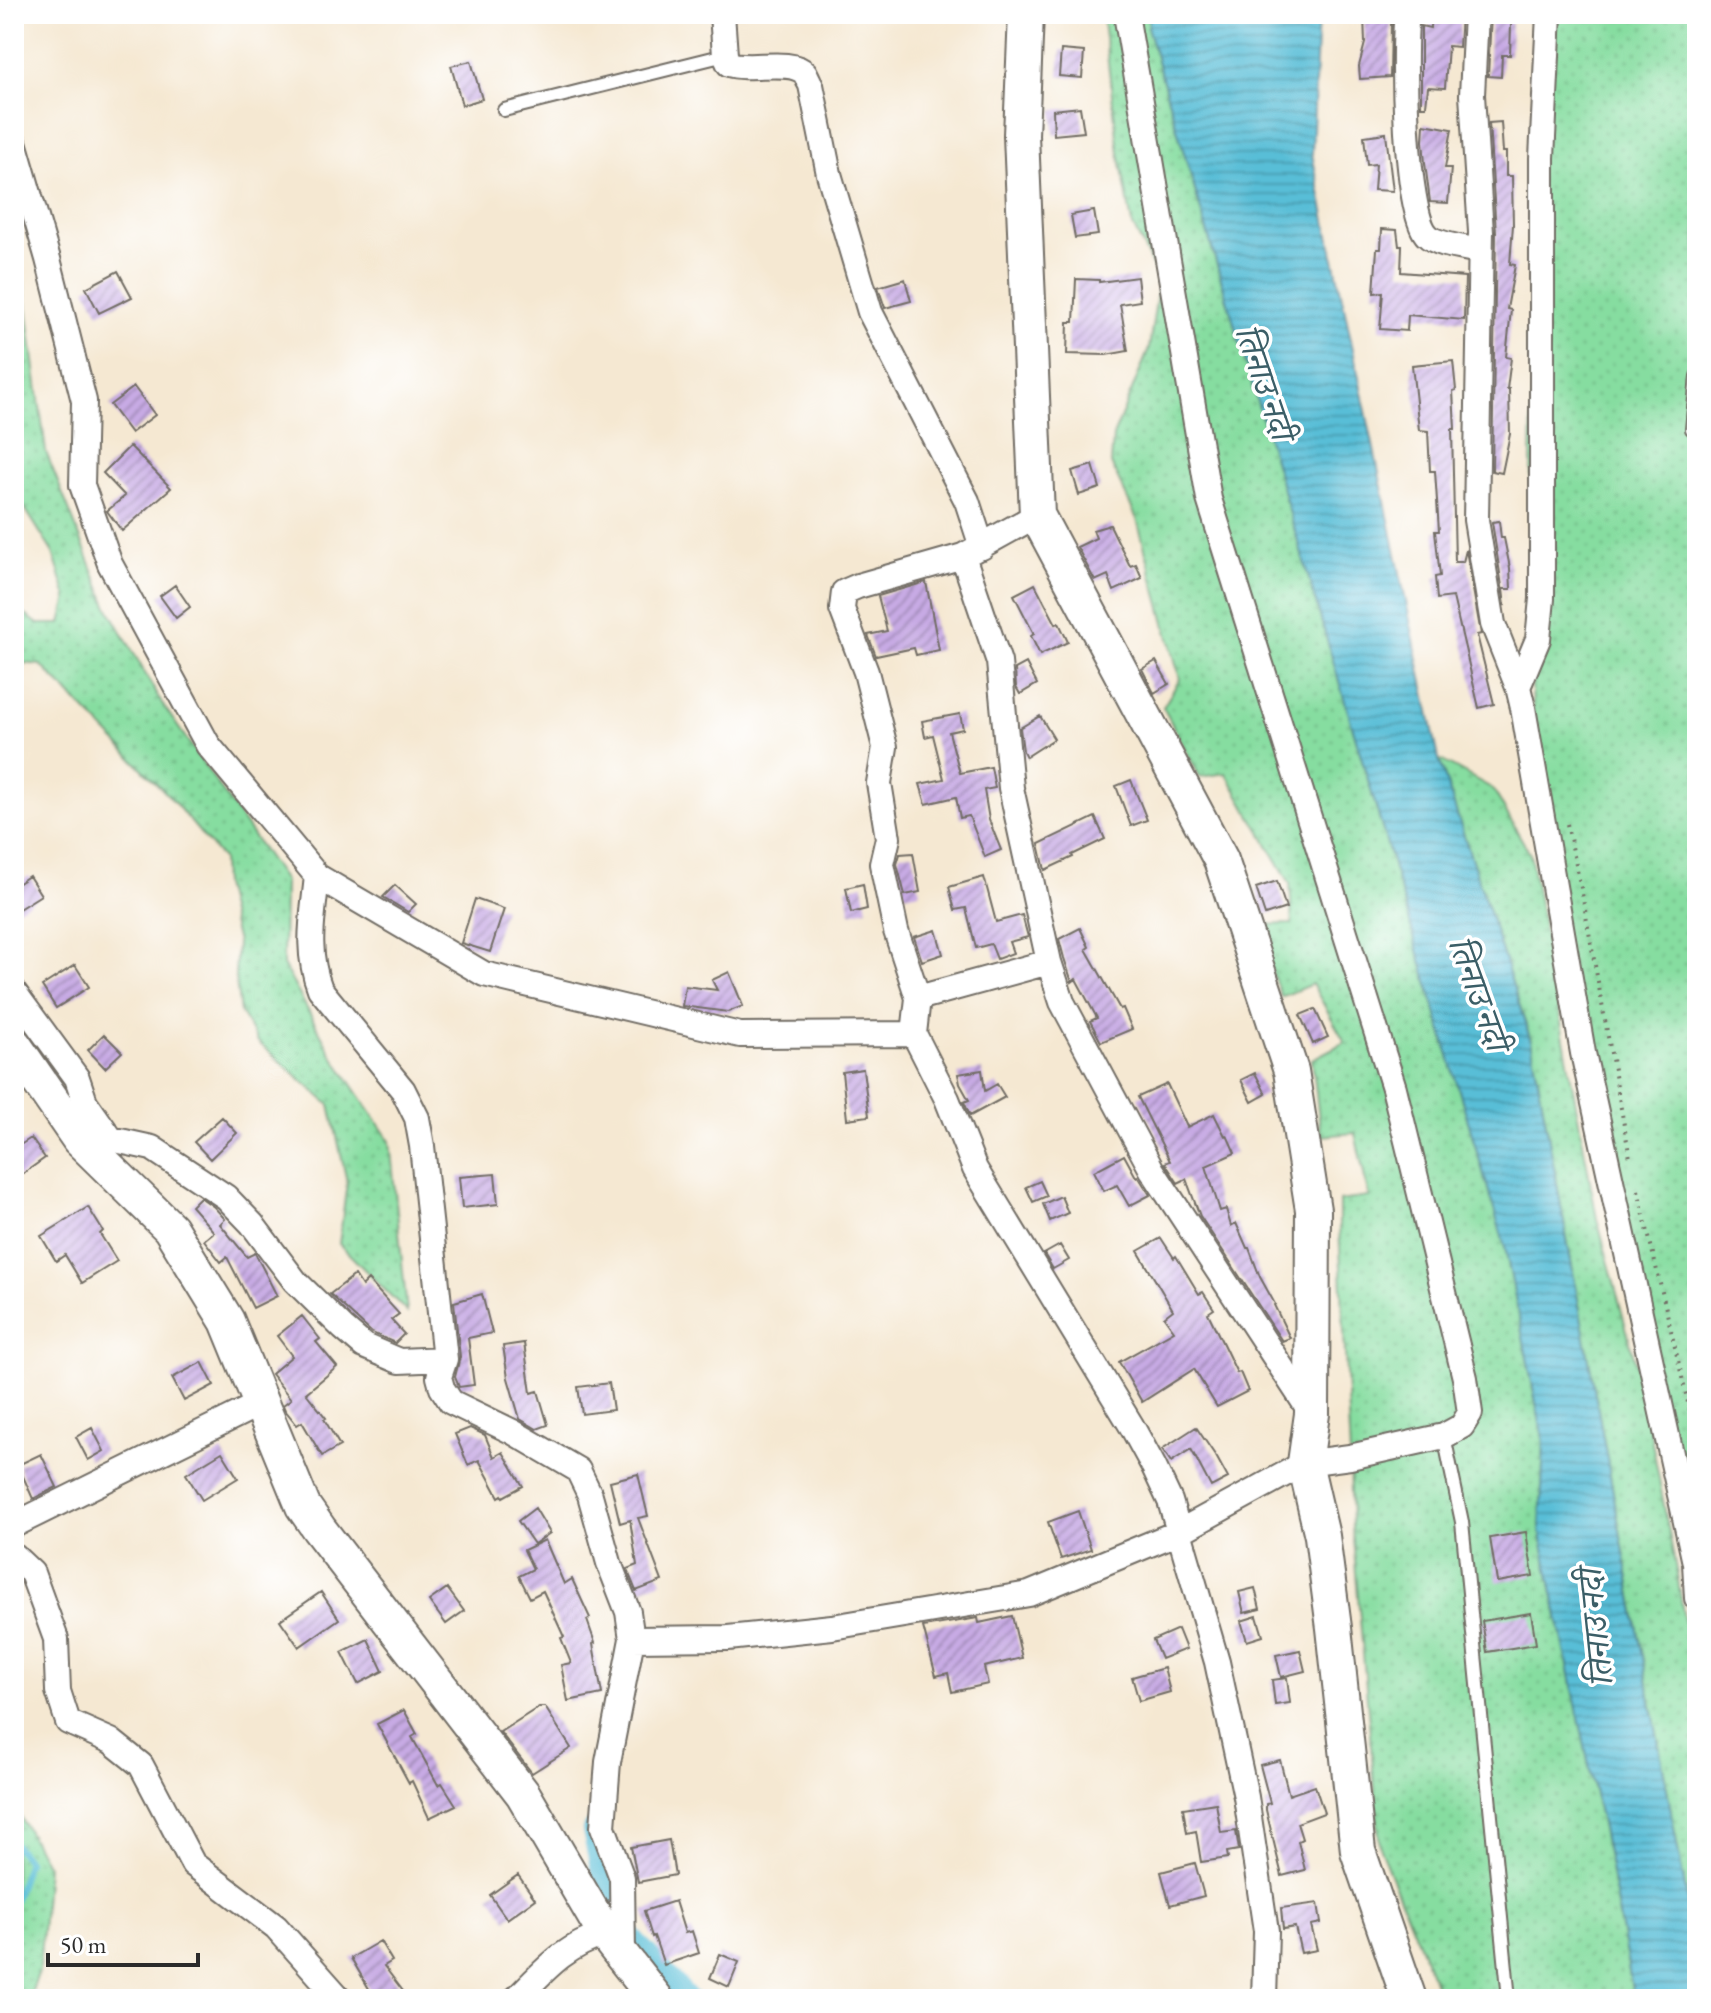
<svg xmlns="http://www.w3.org/2000/svg" width="1711" height="2013" viewBox="0 0 1711 2013" font-family="'EB Garamond','Noto Serif Devanagari',serif">
<style>
.grass{fill:url(#grass-dots);stroke:#588466;stroke-width:2}
.water{fill:url(#water-rules);stroke:#427481;stroke-width:2}
.lines{fill:none;stroke-linecap:round;stroke-linejoin:round}
.stream{stroke:#59bed7;stroke-width:6}
.canal{stroke:#59bed7;stroke-width:22}
.building{fill:url(#building-hatch)}
.lane-casing{stroke:#726d65;stroke-width:16}
.street-casing{stroke:#726d65;stroke-width:28}
.secondary-casing{stroke:#726d65;stroke-width:38}
.path{stroke:#726d65;stroke-width:4;stroke-dasharray:2 6;stroke-linecap:butt}
.lane{stroke:#fff;stroke-width:12}
.street{stroke:#fff;stroke-width:24}
.secondary{stroke:#fff;stroke-width:34}
.labels{text-anchor:middle;stroke-width:7;stroke-linejoin:round;paint-order:stroke}
.water-label{font-size:34px;font-style:italic;fill:#3b5e67;stroke:#fff}
</style>
<defs>
<pattern id="grass-dots" width="8" height="8" patternUnits="userSpaceOnUse" patternTransform="scale(2)"><rect width="8" height="8" fill="#86dda0"/><path d="M2 2h.1M6 6h.1" fill="none" stroke="#74be8a" stroke-width="1.8" stroke-linecap="round"/></pattern>
<pattern id="water-rules" width="6" height="5" patternUnits="userSpaceOnUse" patternTransform="scale(2)"><rect width="6" height="5" fill="#59bed7"/><path d="M0 2.5h6" fill="none" stroke="#4a9baf"/></pattern>
<pattern id="building-hatch" width="6" height="6" patternUnits="userSpaceOnUse" patternTransform="scale(2)"><rect width="6" height="6" fill="#c7aae4"/><path d="M-1 1l2-2M0 6l6-6M5 7l2-2" fill="none" stroke="#a28bb9"/></pattern>
</defs>
<rect width="100%" height="100%" fill="#fff"/>
<filter id="ink" filterUnits="userSpaceOnUse"><feTurbulence type="fractalNoise" baseFrequency=".0125" numOctaves="2"/><feDisplacementMap in="SourceGraphic" scale="16" xChannelSelector="R" yChannelSelector="G"/><feConvolveMatrix kernelMatrix="1 2 1 2 8 2 1 2 1" color-interpolation-filters="sRGB"/></filter>
<filter id="wash" filterUnits="userSpaceOnUse"><feTurbulence type="fractalNoise" baseFrequency=".006" numOctaves="4" result="noise"/><feDisplacementMap in="SourceGraphic" scale="32" xChannelSelector="R" yChannelSelector="G"/><feGaussianBlur stdDeviation="1.8" result="paint"/><feColorMatrix in="noise" values="0 0 0 0 0 0 0 0 0 0 0 0 0 0 0 0 0 1.4 0 .05"/><feComposite in="paint" operator="in"/></filter>
<g filter="url(#wash)">
<rect width="100%" height="100%" fill="#f5e8d2"/>
<!-- grass -->
<path class="grass" d="M1102,14h48l-2,16 357,1216 39,197 -4,87 69,332 25,137h-193l-61,-150 -28,-322 -2,-70 -11,-230v-26l30,-4 -14,-64 -34,3 -9,-77 33,-17 -33,-58 -31,13 -26,-72 37,-1 -2,-41 -64,-110 -26,4 -37,-70 17,-28 -43,-160 -26,-55 2,-28 36,-87 10,-70 -27,-55 -13,-72z
M1537,14h160v1586l-156,-721 -12,-254z
M14,210l32,242 61,153 54,97 123,179 -1,84 50,91 57,85 17,171 -68,-68 8,-62 -17,-77 -72,-63 -18,-30 -5,-37 2,-32 -14,-58 -1,-26 -53,-63 -128,-131 -27,-3v-56l24,18h23l6,-27 -14,-44 -39,-62z
M1439,759l54,30 37,65 67,365 44,164 36,192 20,124v255l-166,-913z
M14,1806l33,60 -8,105 -10,28h-15z"/>
<!-- water -->
<path class="water" d="M1150,14h168l-6,140 127,605 92,282 166,913v45h-63l-25,-137 -69,-332 4,-87 -39,-196 -357,-1217z"/>
<g class="lines">
<!-- stream -->
<path class="stream" d="M14,1844l14,17 -14,41"/>
<!-- canal -->
<path class="canal" d="M593,1830l12,58 4,7
M632,1938l56,61"/>
</g>
<g id="blocks">
<!-- building -->
<path class="building" d="M1389,14v7l2,1 -1,55 -30,2 -1,-13 6,-23 -1,-27z
M1431,14h30l-2,33 -11,-1 -3,42 -17,-1 -2,19h-5v-80l9,2z
M1491,14h23l-3,11 -1,30h-8l-1,22 -13,-1z
M1061,50l23,2 -2,26 -23,-2z
M471,61l11,38 -20,6 -11,-39z
M1080,107l4,25 -30,3 -1,-25z
M1501,122l2,30h3v24h6l1,49 -3,39 5,1 -8,44 4,1 -5,47 5,1 -4,31h2l1,45 -8,39 -10,-2 4,-239 -7,-109z
M1424,124l28,5 -7,39h6l-3,35 -18,-1 -5,-39 -2,-22z
M1386,133v1l7,57 -19,-1 2,-26 -9,1 -3,-29z
M1094,211l4,24 -23,3 -4,-23z
M1382,229l15,1 2,16h3l-1,26 64,5 -1,43 -56,-5 -1,16 -27,-2 3,-37 -9,1 3,-44h4z
M118,271l14,26 -33,16 -13,-25z
M1137,277l3,24 -20,3 8,47 -22,4 -39,-1 1,-32h6l2,-43 23,1v2z
M905,279l6,22 -26,7 -7,-21z
M1453,361l3,29 -3,1 2,38h-3l3,133h8l3,-12 15,84 -4,1 17,69 -15,4 -26,-111 -16,2 -2,-22 5,-1 -5,-45h4l-4,-60h-5l-2,-40 -9,-1 -7,-65z
M134,387l21,28 -24,18 -21,-28z
M130,446l41,42 -49,43 -15,-20 18,-15 -22,-23z
M1093,465l7,23 -21,7 -7,-24z
M1499,521l2,17h3l6,30 1,21h-8l2,17 -13,-84z
M1110,525l20,41 6,-2 6,14 -28,13 -6,-16 -13,6 -18,-34 19,-9 -3,-8z
M926,582l13,68 -23,5 -2,-7 -38,8 -8,-21 19,-4 -9,-35z
M1035,584l21,40 3,-1 9,19 -28,13 -9,-19 3,-2 -20,-39z
M175,585l15,22 -14,11 -16,-22z
M1156,661l13,23 -15,9 -12,-24z
M1026,663l11,21 -17,10 -4,-7 -1,-18z
M960,714l3,15 -14,3 11,41 31,-6 4,21 -11,2 5,30 12,30 -16,7 -16,-41 -9,2 -4,-21 -30,7 -6,-20 24,-5 -11,-44 -8,2 -3,-16z
M1040,716l14,23 -28,18 -3,-6 -3,-23z
M1131,780l16,40 -16,6 -15,-40z
M1095,817l10,22 -33,16 1,2 -28,13 -6,-26z
M913,853l7,39 -15,3 -8,-31 3,-10z
M29,876l12,19 -27,17v-26z
M984,877l12,45 26,-7 6,22 -19,5 4,11 -16,6 -6,-15 -15,4 -10,-40 -11,2 -6,-23z
M1277,881l9,27 -21,7 -9,-27z
M863,884l4,25 -16,4 -5,-25z
M395,885l21,19 -8,8 -25,-15z
M475,899l29,10 -14,43 -29,-9z
M1080,928l9,19 -3,2 34,60 3,-1 9,21 -31,13 -11,-21 7,-3 -21,-39 -4,3 -8,-24 -5,-19z
M936,930l7,24 -21,7 -8,-24z
M75,965l14,22 -33,21 -14,-22z
M729,972l14,34 -15,6 -46,-6 3,-20 32,4 -5,-10z
M1315,1009l13,28 -15,7 -13,-29z
M104,1034l18,18 -17,16 -17,-18z
M863,1069l6,47 -22,3 -5,-47z
M982,1070l3,21 12,-7 8,13 -35,19 -6,-14 5,-2 -9,-16 -2,-10z
M1255,1073l11,21 -14,8 -11,-22z
M1167,1084l20,43 27,-13 11,22 2,-1 8,18 -29,13 14,45 6,-2 5,17 5,-3 11,25h2l11,29 15,27 -1,1 16,33 -8,3 -82,-125 -14,-37 -8,4 -13,-20 5,-2 -32,-64z
M222,1117l15,16 -27,26 -16,-17z
M31,1138l14,20 -31,22v-31z
M1124,1155l12,22 2,-1 12,19 -21,11 -12,-21 -13,6 -10,-20z
M495,1174l3,30 -36,4 -3,-31z
M1040,1181l7,15 -14,6 -7,-15z
M1061,1196l7,17 -18,8 -7,-17z
M200,1197l14,10 11,12 -5,5 27,33 8,-4 22,43 -24,12 -26,-51 -6,5 -17,-22 10,-8 -23,-26z
M88,1207l15,24 -3,3 17,27 -35,22 -17,-28 -9,6 -15,-25z
M1161,1238l13,20 2,-2 23,38 4,-2 11,17 -6,4 29,60 3,-1 8,19 -31,16 -23,-38 -52,33 -23,-40 55,-31 -10,-14 9,-7 -35,-59z
M1060,1245l9,15 -16,9 -9,-15z
M355,1275l7,11 6,-6 31,34 -8,6 13,14 -9,9 -23,-10 -42,-39z
M482,1294l10,39 -24,5 6,47 -15,2 -4,-10 5,-20 -6,-55z
M302,1316l18,23 -4,3 21,25 -31,26 20,25 -2,1 16,27 -18,10 -20,-34 -5,3 -12,-15 -2,-5 8,-6 -20,-25 21,-18 -15,-20z
M524,1343l7,50 7,-2 10,34 -11,4 -17,-10 -12,-41 -5,-32z
M202,1362l12,23 -30,16 -12,-23z
M609,1383l4,27 -31,4 -4,-27z
M1196,1427l21,31 11,20 -17,9 -20,-38 -20,13 -9,-13z
M92,1428l12,23 -16,9 -12,-23z
M470,1428l15,7 9,22 9,-5 20,34 -20,11 -1,-2 -3,2 -20,-37 -11,5 -13,-31z
M222,1452l16,26 -36,22 -16,-26z
M41,1454l16,33 -24,12 -15,-34z
M638,1474l10,42 -10,2 24,63 -26,10 -9,-22 10,-4 -7,-45 -10,3 -10,-42z
M535,1508l15,25 -16,11 -16,-23z
M1078,1511l13,38 -30,10 -13,-37z
M1526,1532l7,44 -36,6 -7,-44z
M545,1540l19,44 8,-5 18,39 -3,2 8,23 -2,1 9,50 -34,7 -7,-36 10,-2 -10,-25 3,-1 -21,-46 -13,7 -11,-22 14,-7 -9,-19z
M447,1588l17,23 -18,13 -17,-23z
M1255,1588l5,21 -16,4 -5,-21z
M321,1592l18,27 -40,28 -19,-27z
M1531,1613l5,31 -49,8 -5,-31z
M1012,1616l10,42 -38,9 4,17 -36,8 -4,-19 -12,3 -13,-49 55,-9 1,5z
M1257,1616l6,20 -16,5 -6,-20z
M1178,1629l8,20 -25,10 -8,-19z
M368,1639l15,32 -25,13 -16,-32z
M1300,1650l5,21 -24,6 -5,-22z
M1164,1668l6,24 -31,9 -7,-24z
M1287,1678l3,25 -15,2 -3,-25z
M539,1707h6l26,41 -39,25 -32,-41z
M404,1710l13,24 -5,3 26,48 4,-2 14,22 -27,13 -17,-37 -3,2 -32,-59z
M1280,1760l9,35 26,-9 9,27 -27,10 5,16 -4,2 7,29 -23,6 -16,-66v-6l4,-1 -10,-38z
M1216,1803l5,30 15,-2 3,19 -12,2 1,6 -27,4 -5,-31 -9,2 -4,-25z
M669,1840l6,35 -37,7 -7,-35z
M1195,1863l9,33 -34,9 -9,-33z
M518,1875l17,24 -28,20 -17,-24z
M675,1901l10,32 7,-2 7,22 -35,12 -10,-29 -2,1 -8,-26z
M1318,1903l3,20 -10,2 6,25 -16,3 -6,-26 -12,2 -2,-21z
M380,1941l12,20 -8,5 25,33h-34l-24,-41z
M720,1954l19,8 -10,25 -19,-9z"/>
</g>
</g>
<g filter="url(#ink)">
<use href="#blocks" fill-opacity="0" stroke="#726d65" stroke-width="2"/>
<g class="lines">
<defs>
<path id="lane" d="M504,110l221,-55
M1692,429l5,-53
M1444,1436l18,86 47,477"/>
<path id="street" d="M722,14l3,41 4,9c21,7 61,-6 76,9 1,2 5,11 6,12l18,89 41,138 97,189 15,46
M1407,14c-5,34 -2,200 20,221 9,10 40,13 53,16
M1476,14l-4,81 9,137 -5,288 17,104 25,63 5,21 60,345 112,510 2,35
M14,142l34,117 36,142 -2,84 28,79 98,181 109,131 167,98 256,61 174,-1
M1037,515l-74,41 -105,30 -14,6 -2,17 24,63 19,75 -6,36 9,55 -6,26 14,67 22,67 -4,36 33,65 28,70 156,256 23,42 16,34 47,161 29,135 20,134 -2,68
M963,556l36,106 12,126 38,174 13,40 90,168 160,244
M1518,687l20,-48 4,-40v-441l7,-144
M317,876c-4,41 -12,74 3,113l83,101 14,28 5,28 23,213 -6,18 3,11 9,14 62,30 65,38 12,25 19,68 19,49 4,27 -24,123 -5,65 19,51 1,77
M14,992l63,86 8,24 26,37 41,9 74,49 26,27 43,57 48,47 21,18 35,15 46,-2
M918,998l131,-36
M14,1525l247,-122
M14,1556l18,17 24,66 2,52 10,31 43,19 30,24 52,99 83,63 64,72
M632,1639l96,-1 104,-11 197,-33 150,-62 126,-69 45,-6 94,-21 18,-10 8,-13 -5,-35 -71,-290 -185,-589 -83,-485
M516,1999c30,-30 47,-52 89,-65"/>
<path id="secondary" d="M1026,14l-5,121 16,380 184,345 70,211 22,139 -1,204 -7,49 17,73 12,92 24,223 51,148
M14,1045l65,94 91,89 57,93 76,185 16,23 204,265 82,140 51,65"/>
</defs>
<!-- lane casing -->
<use href="#lane" class="lane-casing"/>
<!-- street casing -->
<use href="#street" class="street-casing"/>
<!-- secondary casing -->
<use href="#secondary" class="secondary-casing"/>
<!-- path -->
<path class="path" d="M1567,824l14,64 49,270
M1638,1190l59,251"/>
<!-- lane -->
<use href="#lane" class="lane"/>
<!-- street -->
<use href="#street" class="street"/>
<!-- secondary -->
<use href="#secondary" class="secondary"/>
</g>
</g>
<g class="labels">
<!-- water labels -->
<g class="water-label">
<text transform="translate(1265 382) rotate(71)" y="12">तिनाउ नदी</text>
<text transform="translate(1479 993) rotate(70)" y="12">तिनाउ नदी</text>
<text transform="translate(1595 1628) rotate(-96)" y="12">तिनाउ नदी</text>
</g>
</g>
<!-- margin -->
<rect width="1711" height="2013" fill="none" stroke="#fff" stroke-width="48"/>
<!-- scale -->
<path d="M48 1953v12h150v-12" fill="none" stroke="#2b2b2b" stroke-width="4"/>
<text x="60" y="1953" font-size="24" fill="#2b2b2b" stroke="#ffffff" stroke-width="6" paint-order="stroke">50 m</text>
</svg>
